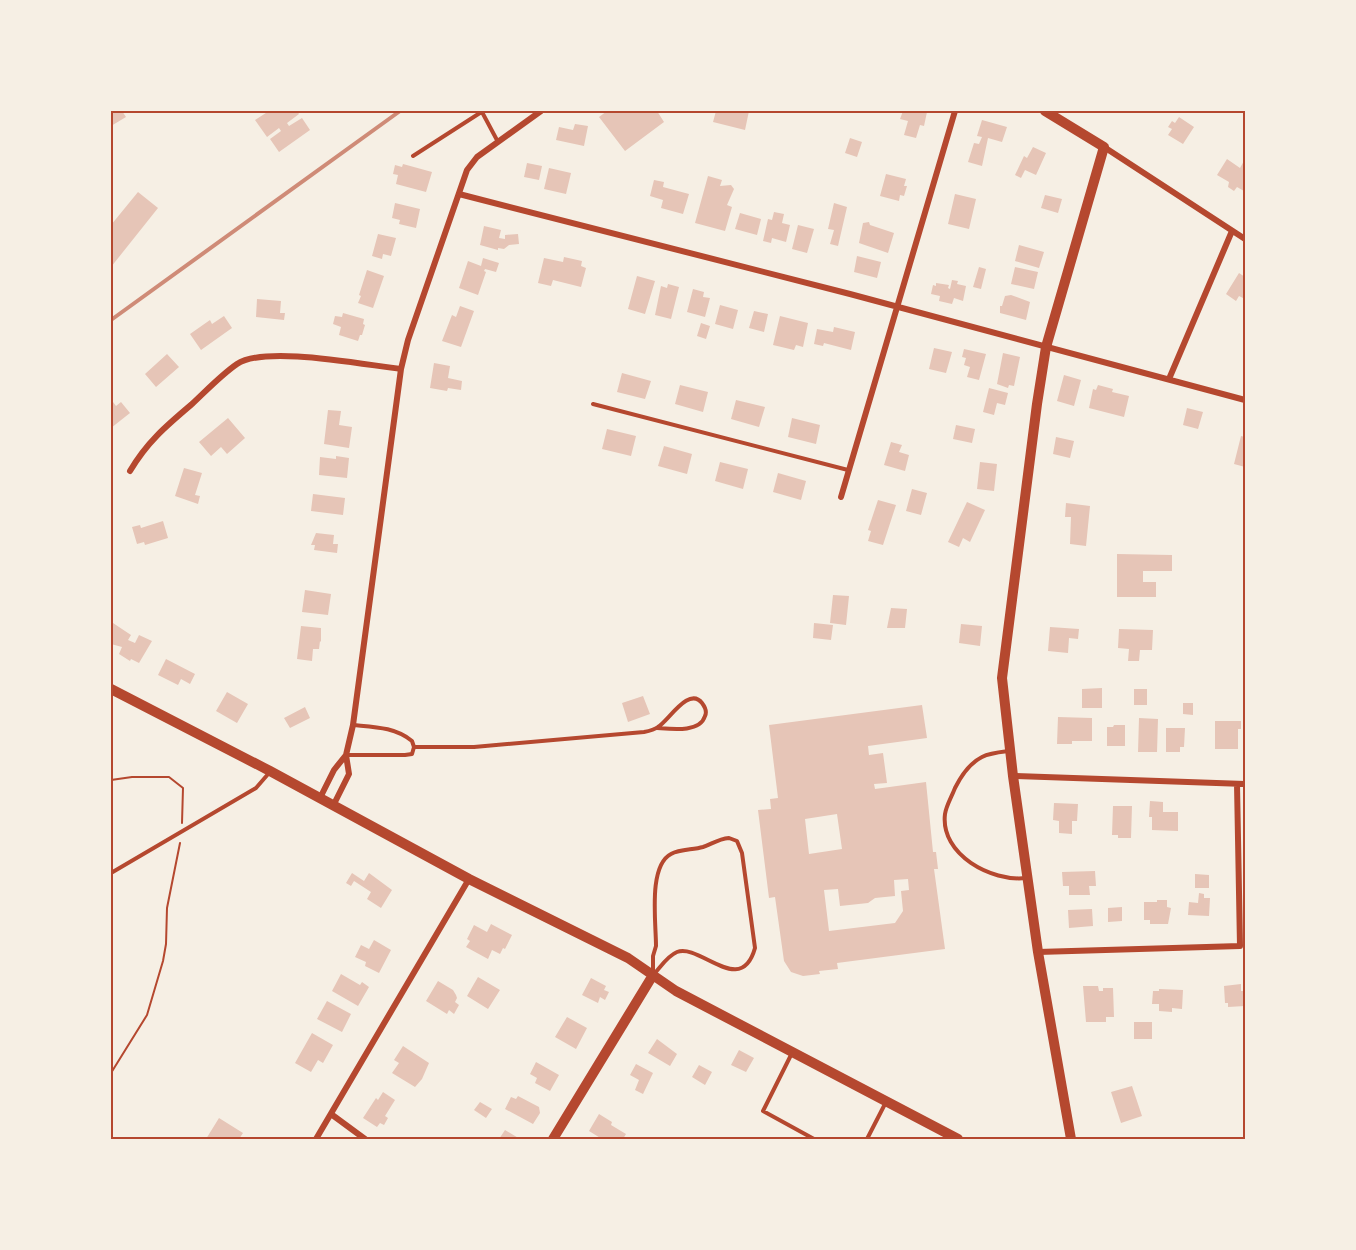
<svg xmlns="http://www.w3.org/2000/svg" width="1356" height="1250" viewBox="0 0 1356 1250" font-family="'Titillium Web',sans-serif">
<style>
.building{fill:#e6c5b7;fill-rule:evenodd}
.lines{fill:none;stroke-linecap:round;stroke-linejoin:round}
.path{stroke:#b5482f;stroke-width:2}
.service{stroke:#b5482f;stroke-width:4}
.minor{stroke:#b5482f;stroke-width:6}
.secondary{stroke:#b5482f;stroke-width:10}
.rail{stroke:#cf8b77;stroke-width:4}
.neatline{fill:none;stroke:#b5482f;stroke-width:2}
</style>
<rect width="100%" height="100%" fill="#f6efe4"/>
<!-- building -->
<path class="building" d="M111,111h11l4,6 -15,9z
M269,111h28l2,3 -12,9 2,3 13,-8 8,12 -31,22 -9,-13 11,-8 -2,-3 -12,9 -12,-17z
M607,111h50l7,11 -39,29 -26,-34z
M716,111h33l-4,19 -32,-8z
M903,111l24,1 -3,14 -4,-1 -4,13 -12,-3 4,-14 -8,-2z
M1179,117l15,10 -11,17 -15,-9 4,-6 -4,-2 4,-6 3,2z
M982,120l25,7 -5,15 -14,-4 -6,28 -14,-4 6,-19 5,1 3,-7 -5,-1z
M575,124l13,2 -4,20 -28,-6 3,-13 14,3z
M850,138l12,4 -5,15 -12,-4z
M1033,147l13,6 -10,22 -11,-5 -4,8 -6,-3 9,-19 3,2z
M1227,159l13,9 5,-9 -1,32 -7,-4 -3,4 -6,-4 1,-5 -12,-7z
M527,163l15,3 -3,14 -15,-3z
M403,164l29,8 -6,20 -30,-8 2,-9 -5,-1 2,-9 7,2z
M549,168l22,5 -5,21 -22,-5z
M886,174l20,5 -2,7h3l-3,10 -4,-1 -1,6 -19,-5z
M708,176l14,4 -2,6 11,-1 3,4 -7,16 5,2 -7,24 -30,-8z
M654,180l10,2 -1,5 26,7 -6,20 -22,-6 2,-8 -13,-4z
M138,192l20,16 -47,59v-42z
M955,194l21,5 -7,30 -21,-5z
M1045,195l17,4 -4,14 -17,-5z
M395,203l25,6 -4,19 -17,-4 1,-4 -8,-2z
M834,203l13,4 -9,39 -8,-2 4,-14 -6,-1z
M774,212l10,2 -2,9 8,2 -4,17 -14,-4 -1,5 -8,-2 5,-22 4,1z
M740,213l21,6 -4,16 -22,-6z
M869,222l1,3 24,8 -6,20 -29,-10 4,-20z
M798,225l16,4 -7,24 -15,-4z
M484,226l17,4 -2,8 6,1v-4l13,-1 1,10 -10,1 -5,4 -6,-1v2l-18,-5z
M378,234l18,4 -5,18 -8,-2 -1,5 -10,-3z
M1019,245l25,7 -5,16 -24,-7z
M857,256l24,6 -4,16 -23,-6z
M564,257l18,4 -1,5 5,2 -5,19 -28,-7 -2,6 -13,-3 6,-25 19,4z
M483,258l16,5 -3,9 -11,-3 -1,2 2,1 -8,23 -19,-7 9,-27 13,5z
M979,267l7,2 -5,20 -8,-2z
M1015,267l23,5 -4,17 -23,-5z
M367,270l17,6 -11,32 -15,-5 3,-7 -2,-1z
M1239,273l6,4v22l-6,-3 -3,5 -10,-7z
M637,276l18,5 -10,33 -17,-5z
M952,280l6,1 -1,3 9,2 -3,15 -9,-3 -2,6 -13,-3 1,-5 -9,-2 2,-9 3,1v-3l13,2 -1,3 2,1z
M668,284l11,3 -8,32 -16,-4 6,-29 6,2z
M693,289l11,3 -1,5 7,1 -5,19 -18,-5z
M1011,295l19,7 -4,18 -26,-7v-7h2l3,-10z
M257,299l24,2 -1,12h5l-1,7 -28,-3z
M720,305l18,5 -5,19 -18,-5z
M460,306l14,5 -13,36 -19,-6 10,-26 4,2z
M754,311l14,3 -4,18 -15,-4z
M343,313l21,6 -1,5 2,1 -3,10h-2l-2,6 -19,-6 2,-8 -8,-3 2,-8 7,1z
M224,316l8,12 -31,22 -11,-16 20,-14 2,4z
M780,316l28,7 -5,24 -7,-2 -2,5 -21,-5z
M701,323l9,3 -4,13 -9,-3z
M834,327l21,5 -4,18 -27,-7 -1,3 -9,-2 3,-15 16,3z
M934,348l18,4 -6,21 -17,-4z
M964,349l22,5 -7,26 -12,-3 3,-10 -6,-2 2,-7 -4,-1z
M1003,353l17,4 -6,29 -5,-1 -1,3 -11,-4z
M167,354l12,13 -23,20 -11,-13z
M434,363l16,3 -2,12 14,3 -1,9 -13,-2 -1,3 -17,-3z
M622,373l29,8 -6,18 -28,-7z
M1064,375l17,5 -7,26 -17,-5z
M680,385l28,7 -5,20 -28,-8z
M1098,385l15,4 -1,3 17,4 -5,21 -35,-9 4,-19 3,1z
M989,388l19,5 -3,12 -8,-2 -3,12 -11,-3z
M736,400l29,7 -6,20 -28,-8z
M113,402l3,4 5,-4 9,11 -19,15v-25z
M1187,408l16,4 -5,17 -15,-4z
M328,410l13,1 -2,14 13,2 -3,21 -25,-4z
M228,418l17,20 -18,16 -6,-7 -10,9 -12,-14z
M792,418l28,7 -4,19 -28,-7z
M956,425l19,4 -3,14 -19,-4z
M607,429l29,7 -5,20 -29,-7z
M1241,436l4,1v30l-11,-3z
M1056,437l18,4 -4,17 -17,-4z
M891,442l11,3 -3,7 10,3 -4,16 -21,-6z
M664,446l28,8 -5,20 -29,-8z
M336,456l13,2 -2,20 -28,-3 1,-18 16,2z
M720,462l28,7 -5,20 -28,-8z
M980,462l17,2 -3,27 -17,-2z
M184,468l18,5 -7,22 5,1 -2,8 -23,-8z
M778,473l28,8 -5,19 -28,-8z
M912,489l15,4 -6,22 -15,-4z
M313,494l32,4 -2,17 -32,-4z
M878,500l18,5 -13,40 -15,-4 3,-10 -3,-1z
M967,502l18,8 -15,32 -7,-4 -4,9 -11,-5z
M1066,503l24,3 -4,40 -16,-2 1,-27h-6z
M163,521l5,17 -23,7 -1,-3 -7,2 -5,-17 8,-2 1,3z
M316,533l18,2 -1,9h5l-1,9 -23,-3 1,-5h-4z
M1117,554l55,1v16h-29v11h13v15h-39z
M305,590l26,4 -3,21 -26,-3z
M833,595l16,1 -3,29 -16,-2z
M891,608l16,1 -2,19h-18z
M113,623l18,12 -3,5 7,3 4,-8 13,6 -13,22 -8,-4 -1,2 -11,-7 3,-7 -11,-3v-16z
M814,623l19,2 -2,15 -18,-2z
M961,624l21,2 -2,20 -21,-3z
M301,626l20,2v14l-1,-1 -1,8h-6l-1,12 -15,-2z
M1050,627l29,2 -1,10 -9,-1 -1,15 -20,-2z
M1119,629l34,1 -1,20h-12l-1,11h-11l1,-12 -11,-1z
M166,659l29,15 -5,10 -9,-5 -3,6 -20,-10z
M1102,688v20h-20v-19z
M1134,689h13v16h-13z
M227,692l21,12 -11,19 -21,-12z
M643,696l7,18 -22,8 -6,-19z
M1183,703h10v12l-10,-1z
M922,705l5,33 -59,8 1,9 14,-2 4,30 -13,1 1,5 51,-7 7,70h3l2,17h-4l11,80 -108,14 1,6 -19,2 1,3 -17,2 -12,-4 -7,-11 -9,-64 -6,1 -11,-88 13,-1 -1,-10 8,-1 -9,-73zM837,814l5,35 -33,5 -4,-35zM908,879l1,11 -8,1 2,20 -8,12 -66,8 -5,-41 14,-1 2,17 28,-3 7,-5 20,-2 -1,-16z
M305,707l5,11 -20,10 -6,-10z
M1058,717l34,1v23h-20v3h-15z
M1139,718l19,1 -1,33h-19z
M1215,721h26v8h-3v20h-23z
M1114,725h11v21h-18v-19h6z
M1166,728h19l-1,19h-4v5h-14z
M1150,801l13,1v10h15v19l-26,-1v-13h-3z
M1054,803l24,1 -1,17h-5v13l-13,-1v-12l-6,-1z
M1113,806h19l-1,32h-13v-3h-6z
M1095,871l1,15h-7l1,9h-21v-9h-6l-1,-14z
M352,873l12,8 5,-8 23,17 -11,18 -14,-9 4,-7 -17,-11 -3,5 -5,-3z
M1195,874l14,1v13h-14z
M1199,893l5,1v4h6l-1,18 -21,-1 1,-13 9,1z
M1157,900h10v7l4,1 -3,16h-18v-4h-6v-18h13z
M1122,907v14l-14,1v-14z
M1092,909l1,17 -24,2 -1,-18z
M491,924l21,11 -7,14 -2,-1 -3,6 -8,-4 -4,9 -22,-12 4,-6 -3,-2 7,-14 13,7z
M374,940l17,10 -12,23 -14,-7 1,-4 -11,-5 6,-12 8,4z
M341,974l19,11 2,-3 7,5 -11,19 -26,-15z
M478,977l22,13 -12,19 -21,-13z
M591,978l15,8 -2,4 5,2 -4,8 -5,-3 -2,6 -16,-8z
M438,981l15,9 3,5 1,3 -2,4 4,3 -5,9 -5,-4 -2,4 -21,-13z
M1241,984v7h4v15l-17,1v-4h-3l-1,-17z
M1083,986h15l1,5h4v-3h10l1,29h-8v5h-20z
M1159,989l24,1 -1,19 -10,-1v4l-13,-1v-7h-7l1,-13h6z
M327,1001l24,13 -9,18 -25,-13z
M567,1017l20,11 -11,21 -21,-12z
M1134,1022h18v17h-18z
M312,1033l21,12 -10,18 -5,-3 -7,12 -16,-9z
M657,1039l20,15 -7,12 -22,-13z
M403,1046l26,17 -7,16 -7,8 -23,-14 7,-10 -5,-3z
M739,1050l15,8 -8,14 -15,-7z
M536,1062l23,13 -9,16 -15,-8 2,-5 -7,-4z
M636,1064l17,9 -10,21 -8,-4 4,-10 -9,-5z
M699,1065l13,7 -7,13 -13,-8z
M1132,1086l10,30 -21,7 -10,-31z
M383,1092l12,8 -10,16 3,2 -4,7 -4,-2 -3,4 -14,-9 13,-20 2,2z
M518,1096l21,11 1,6 -7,11 -28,-15 6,-12 5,2z
M480,1102l12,7 -6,9 -12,-8z
M599,1114l13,8 -1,3 15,9 -3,5h-21l-13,-8z
M219,1118l24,15 -4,6h-33z
M505,1130l15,9h-21z"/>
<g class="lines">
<!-- path -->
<path class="path" d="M111,780l21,-3h37l14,11 -1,35
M111,1073l36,-58 16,-54 3,-17 1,-36 13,-65
M111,1093v27"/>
<!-- service -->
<path class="service" d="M482,112l16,30
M413,156l70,-45
M593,404l255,66
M414,747h60l170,-15c5,-1 10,-2 14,-5 11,-7 31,-41 44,-24 3,4 5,9 3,13 -5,17 -34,13 -48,12
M1009,751c-8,1 -19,2 -27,6 -12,6 -21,19 -27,31 -3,8 -9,18 -10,26 -5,41 47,68 81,64
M346,755h59l7,-1 2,-7 -2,-6c-17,-14 -38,-14 -59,-16
M729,838l8,3 5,12 13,95c-14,50 -55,-5 -78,4 -10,4 -17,16 -24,23v-19l3,-10c0,-24 -8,-80 15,-92 9,-5 22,-4 32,-7 9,-3 15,-8 26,-9z
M111,873l145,-85 13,-15
M792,1053l-29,58 51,28
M867,1139l19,-37"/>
<!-- minor -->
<path class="minor" d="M1104,147l141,92
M459,194l391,100 395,106
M1169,379l63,-148
M130,471c17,-29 36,-45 62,-67 14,-13 29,-29 45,-40 28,-19 128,1 164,5
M841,497l114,-386
M1013,776l232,8
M320,798l14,-28 12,-15 7,-30 48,-356 7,-29 59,-170 10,-13 64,-46
M333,806l16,-32 -3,-19
M1038,952l202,-6 -3,-162
M331,1114l34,25
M316,1139l153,-260"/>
<!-- secondary -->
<path class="secondary" d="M1045,111l59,36 -58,200 -9,57 -35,274 11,98 25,176 33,187
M111,689l159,82 199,108 159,79 48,33 282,148
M553,1139l100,-164"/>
<!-- rail -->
<path class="rail" d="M111,320l289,-209"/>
</g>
<!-- border -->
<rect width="1356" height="1250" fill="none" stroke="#f6efe4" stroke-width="225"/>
<rect x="112" y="112" width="1132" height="1026" class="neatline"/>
</svg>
